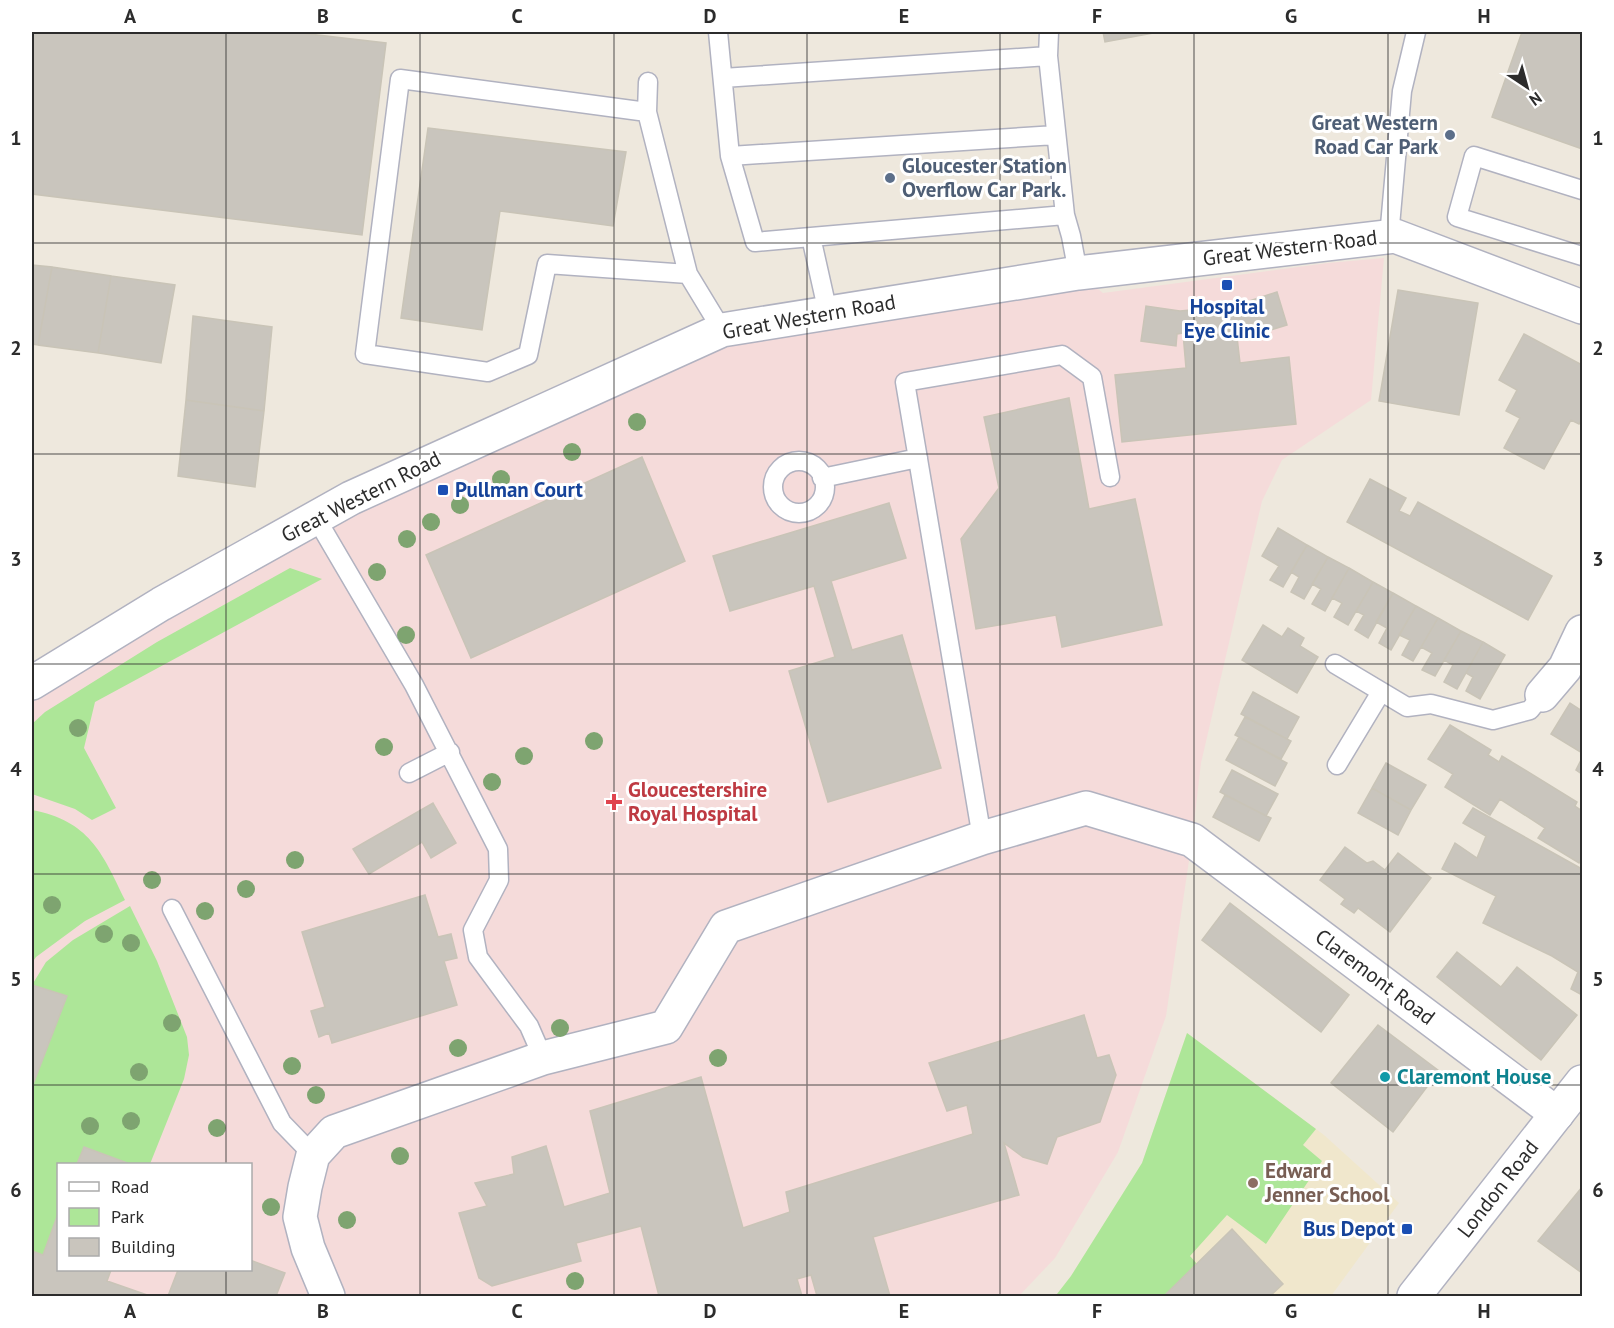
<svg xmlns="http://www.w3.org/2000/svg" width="1614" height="1328" viewBox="0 0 1614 1328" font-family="'PT Sans',sans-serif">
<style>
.education{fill:#f0e7cc}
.medical{fill:#f5dbda;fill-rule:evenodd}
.green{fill:#ade698}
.building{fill:#c9c5bd;stroke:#c9c4b7;stroke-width:1.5}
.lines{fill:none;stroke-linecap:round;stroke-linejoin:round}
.lane-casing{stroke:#b1b2c0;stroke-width:21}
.street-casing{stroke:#b1b2c0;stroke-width:36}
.secondary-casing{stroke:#b1b2c0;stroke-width:36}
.lane{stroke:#fff;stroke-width:18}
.street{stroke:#fff;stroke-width:33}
.secondary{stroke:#fff;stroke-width:33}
.tree{fill:#7ea470}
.grid{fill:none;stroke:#2c2c2c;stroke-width:1.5;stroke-opacity:0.55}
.service-dot{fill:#5c6f8a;stroke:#fff;stroke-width:2}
.transit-dot{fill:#1a4fb4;stroke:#fff;stroke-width:2}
.health-dot{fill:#e0444e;stroke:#fff;stroke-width:2}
.culture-dot{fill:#0f9aa8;stroke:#fff;stroke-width:2}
.education-dot{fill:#8d6e63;stroke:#fff;stroke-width:2}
.labels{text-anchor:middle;stroke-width:6;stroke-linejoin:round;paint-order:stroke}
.service-label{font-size:21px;font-weight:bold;fill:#4e5e75;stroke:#fff;text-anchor:end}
.street-label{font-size:21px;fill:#2c2c2c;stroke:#fff}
.transit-label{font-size:21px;font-weight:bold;fill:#164399;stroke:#fff}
.health-label{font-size:21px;font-weight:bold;fill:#be3a42;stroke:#fff;text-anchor:start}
.culture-label{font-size:21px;font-weight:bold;fill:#0d838f;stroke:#fff;text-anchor:start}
.education-label{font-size:21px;font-weight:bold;fill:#785e54;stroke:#fff;text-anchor:start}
.neatline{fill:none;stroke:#2c2c2c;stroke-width:2}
.grid-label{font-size:20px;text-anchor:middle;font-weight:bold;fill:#2c2c2c}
</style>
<rect width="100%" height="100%" fill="#eee8dd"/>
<!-- education -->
<path class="education" d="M1187,1033l137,102 75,68 -68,93h-271l-3,-2 14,-18 71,-113z"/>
<!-- medical -->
<path class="medical" d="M1384,258l-13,142 -89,60 -20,41 -61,262 -9,77 -26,176 -48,136 -63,106 -36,38h-987v-613l129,-79 561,-274 356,-57 25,20 225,-30zM58,1164h192v106h-192z"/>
<!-- green -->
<path class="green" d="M290,568l32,11 -227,123 -11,46 32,60 -24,12 -17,-11 -43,-15v-70l13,-12 112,-70z
M32,810c57,11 70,42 93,90l-40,21 -49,36 -4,6z
M130,906l27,55 30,76 2,18 -5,24 -34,85h-20l-46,-16 -7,16h-19v50l-15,41 -11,-4v-164l35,-91 -35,-11 14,-23 27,-22z
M1187,1033l129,96 -13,16 19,16 -56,83 -39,-29 -37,41 7,8 -33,32h-104l-3,-2 14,-18 71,-113z"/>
<!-- building -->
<path class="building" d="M32,32h260l94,11 -24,192 -330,-41z
M1103,32h51v1l-49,9z
M1522,32h60v117l-90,-32z
M428,128l198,24 -13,74 -113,-15 -18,119 -81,-12z
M32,265l20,2 -14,78 -6,-1z
M52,267l59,9 -13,77 -60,-8z
M111,276l64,9 -14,78 -63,-10z
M1398,290l80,13 -19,112 -80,-14z
M1277,292l10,33 -43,13 -3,-10h-5l4,35 49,-6 7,67 -174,18 -7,-67 71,-7 -3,-35 -6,1 -1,12 -35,-5 5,-35 34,5 54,-5z
M193,316l79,11 -8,84 -78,-11z
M1524,334l58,31v53l-3,6 -8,-4 -27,49 -40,-21 16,-30 -14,-7 11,-21 -18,-10z
M1069,398l20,111 46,-10 27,126 -100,22 -6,-32 -80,14 -15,-90 38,-51 -15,-71z
M186,400l78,11 -9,76 -77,-11z
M642,457l43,104 -214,97 -45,-103z
M1370,479l36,19 -7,13 11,5 8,-14 134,74 -24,44 -181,-98z
M889,503l17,55 -75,23 21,69 50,-15 39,133 -113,34 -39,-131 46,-14 -21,-71 -84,25 -17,-55z
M1278,528l29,17 -24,42 -13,-7 9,-14 -17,-10z
M1307,545l21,12 -24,42 -13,-7 8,-15 -8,-5z
M1328,557l21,11 -24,43 -13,-7 9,-15 -9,-5z
M1349,568l24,14 -25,43 -14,-8 8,-14 -10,-5z
M1373,582l20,11 -25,45 -13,-8 9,-15 -8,-4z
M1393,593l23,13 -25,44 -12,-7 8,-15 -11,-6z
M1416,606l22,12 -25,43 -11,-6 8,-15 -11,-5z
M1438,618l23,13 -26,45 -13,-6 10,-17 -11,-6z
M1263,625l19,12 6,-9 16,10 -4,8 18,11 -21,36 -55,-33z
M1461,631l22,11 -26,47 -13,-7 9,-17 -9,-5z
M1483,642l22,13 -25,44 -14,-8 7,-14 -7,-4z
M1253,692l46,25 -12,22 -46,-25z
M1570,703l12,8v42l-31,-19z
M1245,717l46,24 -10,18 -46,-24z
M1450,725l41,25 -3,5 11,7 3,-6 75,46 -2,4 7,5v46l-3,6 -41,-25 7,-10 -45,-29 -10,16 -45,-28 8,-13 -25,-15z
M1239,737l48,26 -12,23 -49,-26z
M1582,758v16l-6,-4z
M1386,763l40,22 -15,25 -39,-22z
M1232,770l46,24 -12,22 -46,-24z
M1372,788l39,22 -13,25 -40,-22z
M1225,795l46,23 -12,23 -46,-24z
M433,803l23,40 -25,15 -9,-16 -53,32 -16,-25z
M1473,808l109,61v126l-11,-6 7,-17 -26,-16 -69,-33 13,-27 -54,-27 13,-26 22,15 9,-22 -23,-13z
M1345,847l22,16 6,-2 12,9 13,-17 33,25 -41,54 -32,-24 -4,5 -13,-9 4,-5 -25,-19z
M425,895l13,42 13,-3 6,24 -13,3 13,44 -125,38 -3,-10 -10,4 -8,-26 14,-4 -23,-75z
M1230,903l119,92 -28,37 -119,-92z
M1457,952l44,35 16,-20 60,48 -36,45 -104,-83z
M32,985l35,11 -35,91v-103z
M1084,1015l13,43 12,-3 7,20 -16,47 -43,15 -10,27 -24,-7 -19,-14 15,52 -146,42 17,59h-73l-6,-21 -14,4 5,17h-143l-18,-70 -65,17 5,18 -89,25 -13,-8 -20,-65 28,-7 -12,-23 39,-9 -2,-17 34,-11 18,61 46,-14 -20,-82 111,-34 42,151 47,-16 -4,-20 187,-58 -6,-29 -20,6 -18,-48z
M1378,1025l61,46 -46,61 -62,-49z
M84,1147l46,17h-53z
M1582,1187v86l-44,-32z
M58,1214v56h53l-4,11 43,15h-118v-45l11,4z
M1232,1229l51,55 -13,12h-106z
M250,1260l35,13 -9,23h-108l10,-26h72z"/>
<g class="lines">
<defs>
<path id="lane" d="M718,32l12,124 25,86 56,-5 17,76
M1049,32l-1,24 17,159 6,21 7,37
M723,78l325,-22
M648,82l-1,30 41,162 34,56
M647,112l-247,-33 -35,275 123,18 40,-17 19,-91 141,10
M730,156l326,-21
M1582,190l-108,-34 -17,61 125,39
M811,237l254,-22
M1389,237l13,-146 14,-59
M773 487a26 26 0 1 1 52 0a26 26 0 1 1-52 0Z
M822,478l96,-20
M316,518l98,167 84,164 1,31 -26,50 5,27 51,69 14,32
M1335,664l72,43 24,-3 62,16 37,-10 12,-15
M1337,765l44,-73
M409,773l41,-21
M982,838l-77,-456 157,-27 30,22 18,100
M172,909l110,214 31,32"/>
<path id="street" d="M32,683l129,-79 190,-106 371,-168 356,-57 317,-37 187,71
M1542,695l23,-27 17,-36
M328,1296l-20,-48 -8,-31 5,-30 8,-32 21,-23 209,-74 123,-31 60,-100 256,-89 104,-30 106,32 365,274"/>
<path id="secondary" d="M1414,1296l168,-214"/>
</defs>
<!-- lane casing -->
<use href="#lane" class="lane-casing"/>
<!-- street casing -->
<use href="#street" class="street-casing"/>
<!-- secondary casing -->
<use href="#secondary" class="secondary-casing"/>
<!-- lane -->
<use href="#lane" class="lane"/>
<!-- street -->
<use href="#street" class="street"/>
<!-- secondary -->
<use href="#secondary" class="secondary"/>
</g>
<!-- trees -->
<g class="tree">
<circle cx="637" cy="422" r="9"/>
<circle cx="572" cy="452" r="9"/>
<circle cx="501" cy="479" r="9"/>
<circle cx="460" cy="505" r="9"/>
<circle cx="431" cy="522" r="9"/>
<circle cx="407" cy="539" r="9"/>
<circle cx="377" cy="572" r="9"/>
<circle cx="406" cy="635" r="9"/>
<circle cx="78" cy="728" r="9"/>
<circle cx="594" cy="741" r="9"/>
<circle cx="384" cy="747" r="9"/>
<circle cx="524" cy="756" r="9"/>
<circle cx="492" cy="782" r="9"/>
<circle cx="295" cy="860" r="9"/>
<circle cx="152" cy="880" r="9"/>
<circle cx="246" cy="889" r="9"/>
<circle cx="52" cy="905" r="9"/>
<circle cx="205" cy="911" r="9"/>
<circle cx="104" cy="934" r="9"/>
<circle cx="131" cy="943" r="9"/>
<circle cx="172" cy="1023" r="9"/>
<circle cx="560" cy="1028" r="9"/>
<circle cx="458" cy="1048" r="9"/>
<circle cx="718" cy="1058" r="9"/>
<circle cx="292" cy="1066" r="9"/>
<circle cx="139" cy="1072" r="9"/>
<circle cx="316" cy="1095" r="9"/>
<circle cx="131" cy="1121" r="9"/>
<circle cx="90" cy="1126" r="9"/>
<circle cx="217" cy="1128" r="9"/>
<circle cx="400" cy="1156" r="9"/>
<circle cx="271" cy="1207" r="9"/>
<circle cx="347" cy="1220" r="9"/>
<circle cx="575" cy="1281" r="9"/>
</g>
<!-- grid -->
<path class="grid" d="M226,32v1132M420,32v1264M614,32v1264M807,32v1264M1000,32v1264M1194,32v1264M1388,32v1264M32,243h1550M32,454h1550M32,664h1550M32,874h1550M32,1085h1550M226,1270v26"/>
<!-- markers -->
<g class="service-dot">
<circle cx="1450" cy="135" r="6"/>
<circle cx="890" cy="178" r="6"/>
</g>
<g class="transit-dot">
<rect x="1221" y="279" width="12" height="12" rx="3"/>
<rect x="437" y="484" width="12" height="12" rx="3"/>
<rect x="1401" y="1223" width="12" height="12" rx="3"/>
</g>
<path class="health-dot" d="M611 793h6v6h6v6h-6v6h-6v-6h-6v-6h6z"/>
<circle class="culture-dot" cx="1385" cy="1077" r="6"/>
<circle class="education-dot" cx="1253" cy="1183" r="6"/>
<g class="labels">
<!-- service labels -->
<g class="service-label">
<text x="1438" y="130">Great Western<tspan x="1438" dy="24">Road Car Park</tspan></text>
<text x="902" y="173" text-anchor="start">Gloucester Station<tspan x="902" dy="24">Overflow Car Park.</tspan></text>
</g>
<!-- street labels -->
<g class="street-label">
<text transform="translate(1290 248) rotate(-7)" y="7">Great Western Road</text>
<text transform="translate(809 317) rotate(-10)" y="7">Great Western Road</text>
<text transform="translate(361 497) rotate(-27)" y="7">Great Western Road</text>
<text transform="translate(1375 977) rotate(37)" y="7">Claremont Road</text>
<text transform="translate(1498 1189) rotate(-52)" y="7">London Road</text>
</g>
<!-- transit labels -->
<g class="transit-label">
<text x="1227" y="314">Hospital<tspan x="1227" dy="24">Eye Clinic</tspan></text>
<text x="455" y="497" text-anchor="start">Pullman Court</text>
<text x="1395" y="1236" text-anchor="end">Bus Depot</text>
</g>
<!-- health labels -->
<g class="health-label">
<text x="628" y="797">Gloucestershire<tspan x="628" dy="24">Royal Hospital</tspan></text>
</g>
<!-- culture labels -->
<g class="culture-label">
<text x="1397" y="1084">Claremont House</text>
</g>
<!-- education labels -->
<g class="education-label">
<text x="1265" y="1178">Edward<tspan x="1265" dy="24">Jenner School</tspan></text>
</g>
</g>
<!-- border -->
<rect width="1614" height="1328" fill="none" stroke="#ffffff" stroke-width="66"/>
<!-- legend -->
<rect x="57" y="1163" width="195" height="108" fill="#ffffff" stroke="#ababab" stroke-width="1.5"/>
<rect x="69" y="1182" width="30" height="9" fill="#ffffff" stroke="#ababab" stroke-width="1.5"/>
<text x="111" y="1193" font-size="18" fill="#2c2c2c">Road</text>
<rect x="69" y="1208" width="30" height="18" fill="#ade698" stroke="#ababab" stroke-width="1.5"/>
<text x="111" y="1223" font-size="18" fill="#2c2c2c">Park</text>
<rect x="69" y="1238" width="30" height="18" fill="#c9c5bd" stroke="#ababab" stroke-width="1.5"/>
<text x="111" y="1253" font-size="18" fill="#2c2c2c">Building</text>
<!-- north arrow -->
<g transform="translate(1527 87) rotate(144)" stroke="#ffffff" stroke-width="4.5" paint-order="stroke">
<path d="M0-4.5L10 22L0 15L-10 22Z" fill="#2c2c2c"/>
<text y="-9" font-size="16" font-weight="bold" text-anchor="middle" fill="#2c2c2c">N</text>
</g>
<rect x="33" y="33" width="1548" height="1262" class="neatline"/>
<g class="grid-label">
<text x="130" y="23">A</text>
<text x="323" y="23">B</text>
<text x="517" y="23">C</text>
<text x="710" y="23">D</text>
<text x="904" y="23">E</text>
<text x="1097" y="23">F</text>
<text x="1291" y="23">G</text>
<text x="1484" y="23">H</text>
<text x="16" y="145">1</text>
<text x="1598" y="145">1</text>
<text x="16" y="355">2</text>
<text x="1598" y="355">2</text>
<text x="16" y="566">3</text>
<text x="1598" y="566">3</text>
<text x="16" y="776">4</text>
<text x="1598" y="776">4</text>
<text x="16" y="986">5</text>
<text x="1598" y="986">5</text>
<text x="16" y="1197">6</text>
<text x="1598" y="1197">6</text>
<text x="130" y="1318">A</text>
<text x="323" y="1318">B</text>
<text x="517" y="1318">C</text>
<text x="710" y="1318">D</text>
<text x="904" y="1318">E</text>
<text x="1097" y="1318">F</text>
<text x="1291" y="1318">G</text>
<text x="1484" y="1318">H</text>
</g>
</svg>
